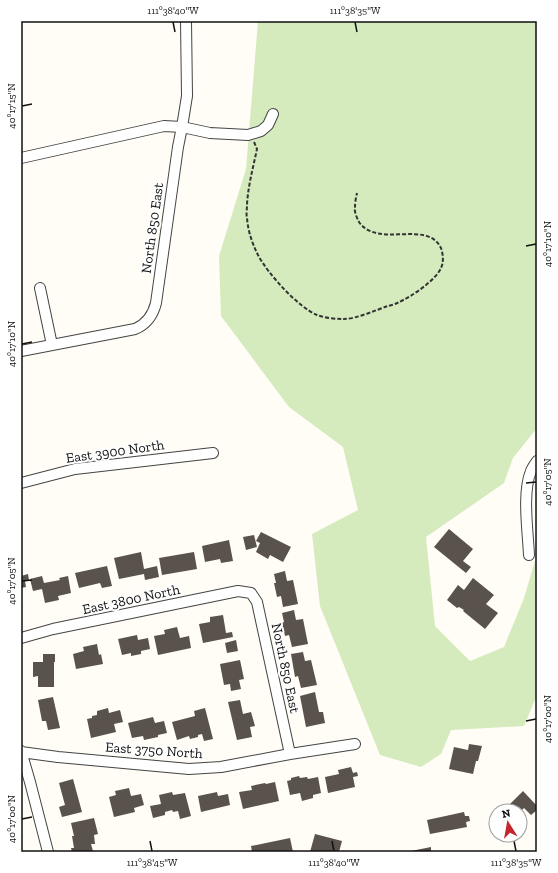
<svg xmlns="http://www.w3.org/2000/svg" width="558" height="873" viewBox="0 0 558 873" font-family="'Zilla Slab',serif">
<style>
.green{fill:#d5ebbd}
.building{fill:#5a524d}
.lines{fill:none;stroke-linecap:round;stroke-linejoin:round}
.minor-casing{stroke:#444;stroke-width:12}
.path{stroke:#333;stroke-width:2;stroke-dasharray:4 2;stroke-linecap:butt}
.minor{stroke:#fff;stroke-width:10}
.ticks{fill:none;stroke:#111;stroke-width:1.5}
.labels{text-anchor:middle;stroke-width:4;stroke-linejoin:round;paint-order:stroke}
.street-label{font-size:14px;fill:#111;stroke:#fff}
.neatline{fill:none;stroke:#111;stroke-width:1.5}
.ticks-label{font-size:10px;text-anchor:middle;fill:#111}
</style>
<rect width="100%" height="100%" fill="#fffdf5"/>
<!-- green -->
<path class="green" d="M258,21h279v407l-24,30 -9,25 -78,54 9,89 35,35 34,-14 20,-49 13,-44v141l-13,31 -73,4 -10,24 -20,13 -41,-12 -60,-149 -8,-72 46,-24 -15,-63 -54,-40 -68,-91 -2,-60 27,-87z"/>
<!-- building -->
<path class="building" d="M449,529l24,20 -10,12 8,6 -5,6 -32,-26z
M261,532l30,15 -8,15 -13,-7 -2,4 -12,-7 4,-9 -4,-2z
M254,535l3,12 -11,3 -3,-13z
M229,540l4,21 -12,2 -1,-4 -15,3 -3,-16z
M141,552l3,17 13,-3 2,11 -14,3 -1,-6 -25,5 -5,-21z
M194,552l3,17 -35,6 -3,-17z
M107,566l5,20 -10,2 -2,-5 -21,5 -4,-15z
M285,571l2,10 6,-1 5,24 -15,3 -2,-11 -4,1 -3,-14h2l-2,-9z
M28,574l1,6 -4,1 1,6 -5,1v-12z
M42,576l2,7 16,-3 -1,-2 9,-2 3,17 -13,3 1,4 -14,3 -3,-14 -9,2 -3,-12z
M473,578l21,17 -8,9 12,9 -13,16 -22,-18 1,-1 -5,-3 -2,1 -10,-8 11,-15 6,5z
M294,610l2,10 7,-1 5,25 -16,3 -3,-12 -4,1 -3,-13 2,-1 -2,-9z
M223,615l3,18 6,-1 1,5 -30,6 -4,-19 11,-2v-5z
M177,627l3,11 9,-2 2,12 -33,7 -4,-19 11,-2 -1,-4z
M137,635l1,5 10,-2 2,11 -9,2v3l-10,2v-3l-9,2 -4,-16z
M236,640l2,11 -11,2 -2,-10z
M97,644l2,11 2,-1 2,10 -27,5 -3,-15 11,-3 -1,-4z
M303,652l2,9 6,-1 6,25 -16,3 -3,-12 -3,1 -4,-23z
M43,654h12v8h-1v25h-16v-11l-5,1v-15h10z
M240,660l4,19 -5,1 2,9 -10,2 -1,-7 -6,1 -4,-21z
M315,692l4,20h4l2,11 -19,4 -6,-31z
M53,697l7,31 -12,2 -2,-9h-4l-4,-21z
M240,700l3,14 8,-2 4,14 -5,1 2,10 -15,3 -9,-38z
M108,708l1,5 11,-3 3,12 -9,2 2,8 -25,6 -4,-19 5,-1v-2l5,-1v-4z
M205,708l8,31 -9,2 -2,-7 -4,1v2l-8,2 -1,-3 -12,4 -5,-18 23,-6 -1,-5z
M153,717l2,6 9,-2 3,12 -9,2v2l-14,3 -1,-4 -11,2 -4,-15z
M469,744l13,2 -4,15h-2l-3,13 -24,-5 5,-22 14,3z
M351,767l2,6 4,-1 1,4 -5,1 2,10 -27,6 -3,-16 14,-3 -1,-4z
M299,776l1,2 7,-1 1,2 10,-2 3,16 -8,2v3l-11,3 -2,-8 -10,2 -3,-14 4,-1v-2z
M73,779l9,33 -20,5 -3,-10 6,-2 -6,-22z
M275,782l4,19 -36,8 -4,-17 13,-2 -1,-4 14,-3 1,1z
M129,788l2,8 10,-2 3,11 -10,3 1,4 -21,5 -5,-20 7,-2 -1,-4z
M523,791l14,15v4l-6,5 -7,-7 -4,4v-1h-15l-1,-1z
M172,792l1,3 12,-2 6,23 -11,3 -2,-8 -5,1 -1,-2 -7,2v3l-12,3 -3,-12 11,-2 -2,-9z
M217,792l1,4 10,-2 2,11 -29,7 -3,-16z
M464,812l1,4h4l1,5 -4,1 1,5 -37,7 -3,-14z
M94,818l4,16 -4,1 1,9h-4l2,7 -6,1h-15l-1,-4h3l-2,-12h2l-3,-13z
M315,834l27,7 -3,11h-29z
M290,838l3,14h-41l-1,-6z
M431,847v5h-20v-1z"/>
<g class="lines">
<defs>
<path id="minor" d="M21,158l143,-32 18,1 28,6 38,2 13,-4 7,-6 5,-11
M40,288l12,57
M21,351l114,-22c12,-5 18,-14 21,-26l22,-156 4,-20 5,-31 -1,-75
M21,483l54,-14 138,-16
M529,555c-1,-23 -7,-63 2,-84 1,-3 4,-7 6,-10
M21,638l32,-9 185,-38 13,2 6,9 33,152
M21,751l9,31 18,70
M21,752l37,5 131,12 32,-2 69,-13 65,-10"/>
</defs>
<!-- minor casing -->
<use href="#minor" class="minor-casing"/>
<!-- path -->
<path class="path" d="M254,142l3,7c-4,19 -9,37 -10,56 0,4 -1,9 0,13 1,13 5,25 11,37 10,19 40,52 59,60 8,3 19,4 27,4 12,0 32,-9 44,-13 4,-1 8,-2 11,-4 12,-5 37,-22 42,-34 3,-6 2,-14 0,-20 -14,-29 -63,1 -82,-26 -2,-4 -5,-10 -4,-15 0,-4 1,-10 2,-14"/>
<!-- minor -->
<use href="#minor" class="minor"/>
</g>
<!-- ticks -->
<path class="ticks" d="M173,22l2,10M355,22l2,10M22,106l10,-2M526,246l10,-2M22,344l10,-2M526,483l10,-1M22,581l10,-1M526,721l10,-2M22,819l10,-2M150,841l2,10M332,841l2,10M514,841l2,10"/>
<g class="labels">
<!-- street labels -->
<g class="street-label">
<text transform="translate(152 228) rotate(-82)" y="5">North 850 East</text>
<text transform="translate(115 451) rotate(-8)" y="5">East 3900 North</text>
<text transform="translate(131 599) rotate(-12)" y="5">East 3800 North</text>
<text transform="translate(286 668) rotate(78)" y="5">North 850 East</text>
<text transform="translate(154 750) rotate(4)" y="5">East 3750 North</text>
</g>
</g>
<!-- border -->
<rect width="558" height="873" fill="none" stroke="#ffffff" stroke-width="44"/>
<!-- north arrow -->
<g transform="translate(508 823) rotate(349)"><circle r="19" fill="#ffffff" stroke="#a0a0a0"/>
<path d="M0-3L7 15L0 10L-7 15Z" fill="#c4262e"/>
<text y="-6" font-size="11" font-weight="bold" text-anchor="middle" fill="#111111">N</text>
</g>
<rect x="22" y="22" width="514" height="829" class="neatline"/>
<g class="ticks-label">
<text x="173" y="14">111°38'40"W</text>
<text x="355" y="14">111°38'35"W</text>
<text transform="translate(11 106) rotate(-90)" y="4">40°17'15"N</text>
<text transform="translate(547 244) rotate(-90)" y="4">40°17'10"N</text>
<text transform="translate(11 344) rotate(-90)" y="4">40°17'10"N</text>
<text transform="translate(547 482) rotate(-90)" y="4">40°17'05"N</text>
<text transform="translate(11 581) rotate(-90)" y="4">40°17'05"N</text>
<text transform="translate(547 719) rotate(-90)" y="4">40°17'00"N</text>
<text transform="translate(11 819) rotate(-90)" y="4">40°17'00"N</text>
<text x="152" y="866">111°38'45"W</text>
<text x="334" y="866">111°38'40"W</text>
<text x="516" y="866">111°38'35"W</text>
</g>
</svg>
